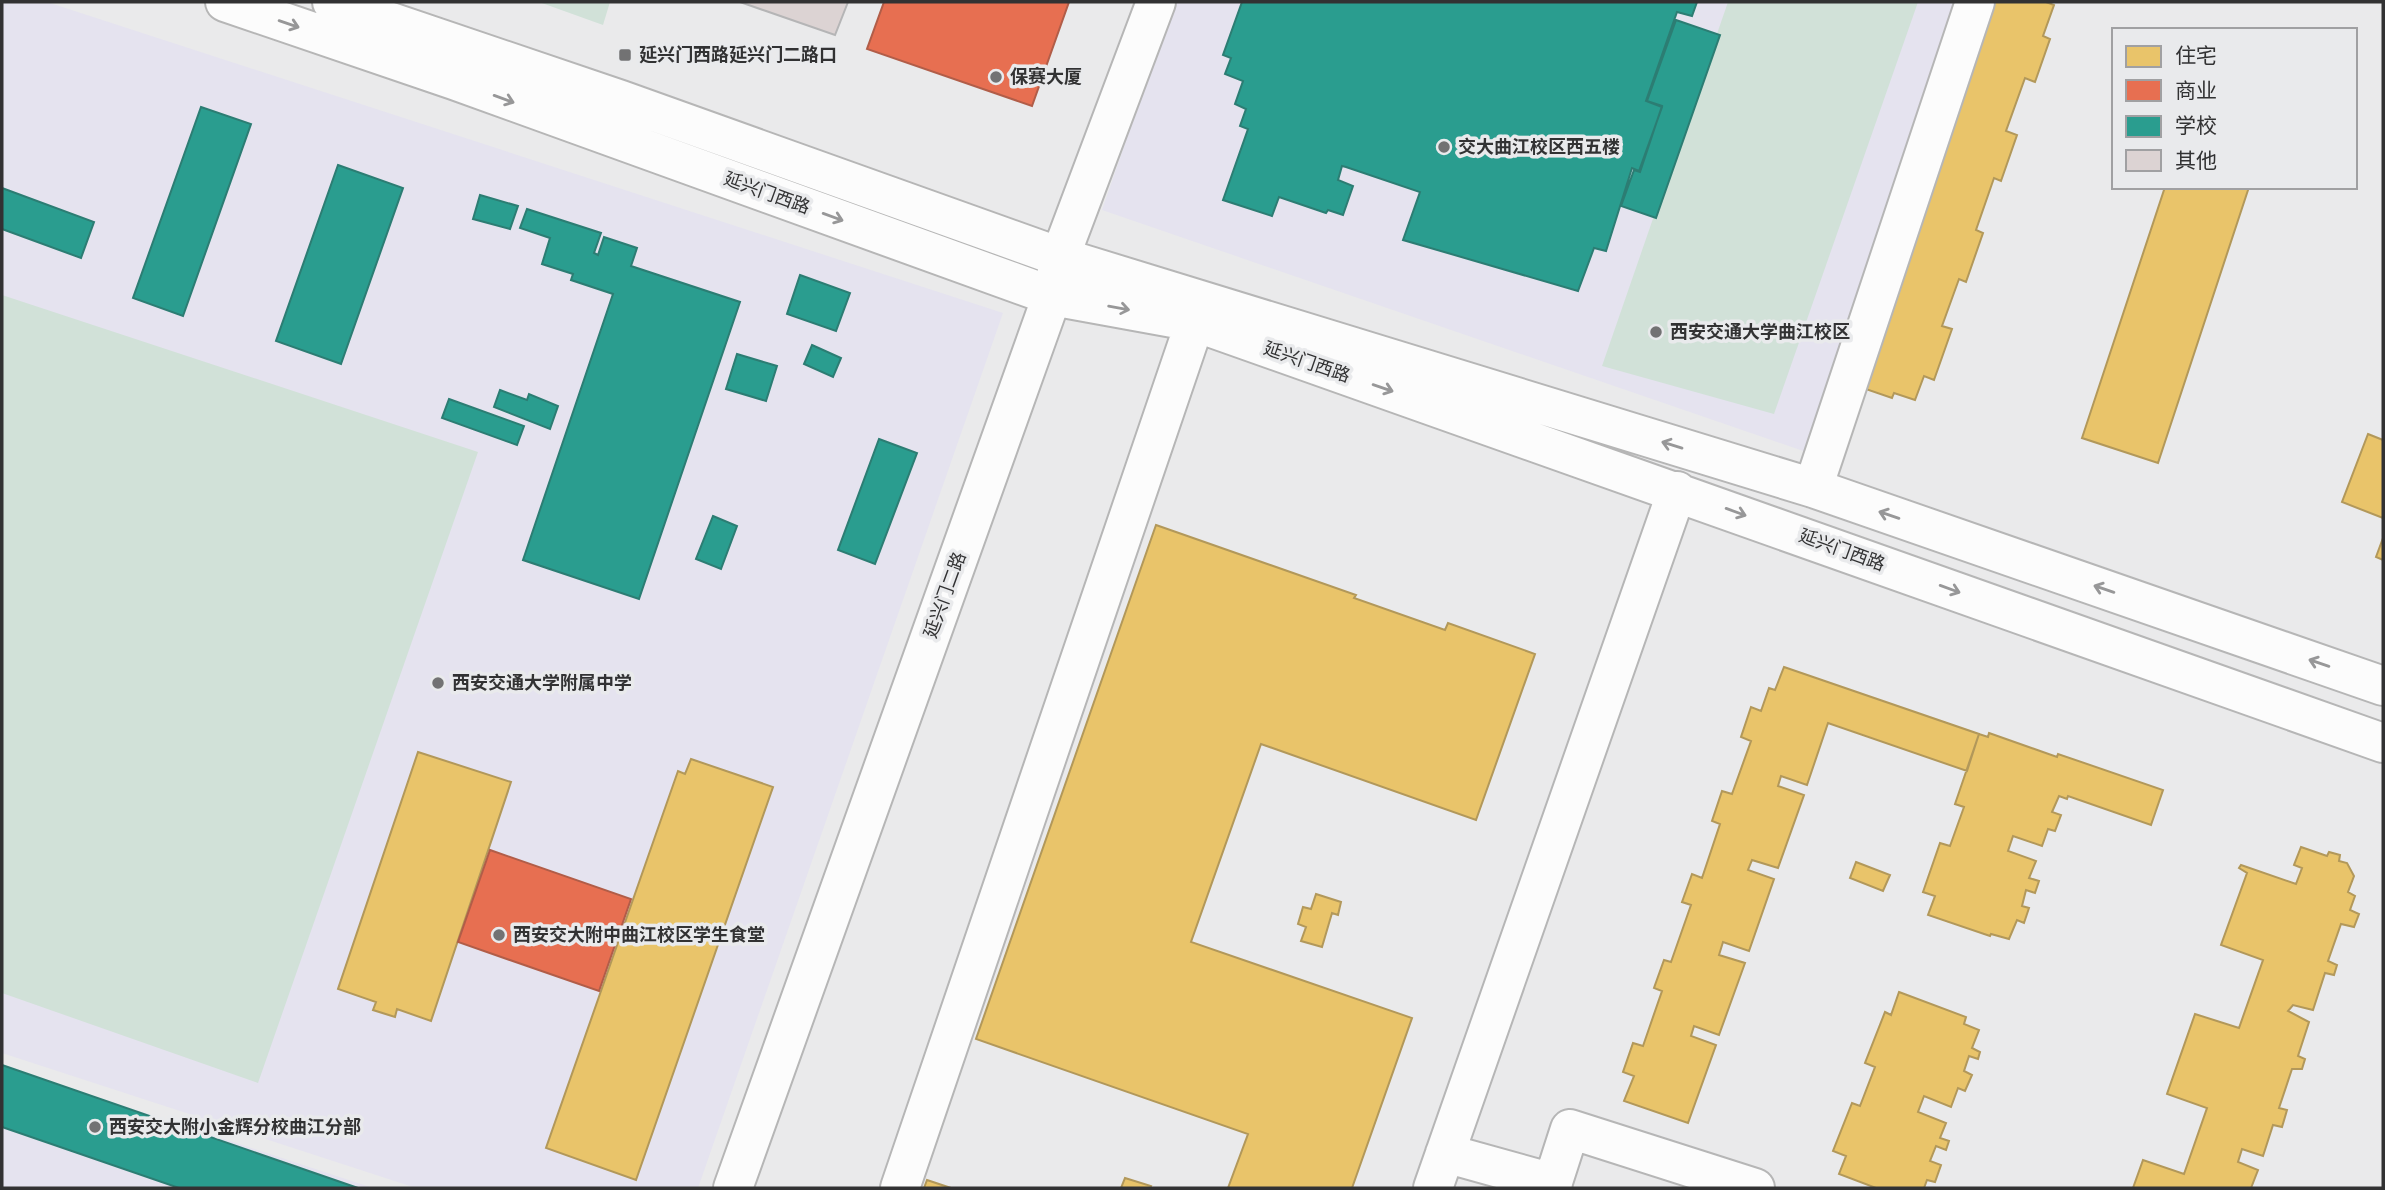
<svg xmlns="http://www.w3.org/2000/svg" width="2385" height="1190" viewBox="0 0 2385 1190" font-family="Rubik,'Noto Sans SC',sans-serif">
<style>
.education{fill:#e5e3ef}
.green{fill:#d1e1d8}
.homes{fill:#e9c46a;stroke:#b2985a;stroke-width:2}
.shops{fill:#e76f51;stroke:#b15d48;stroke-width:2}
.schools{fill:#2a9d8f;stroke:#2c7d73;stroke-width:2}
.building{fill:#dcd3d3;stroke:#b5b5b6;stroke-width:2}
.lines{fill:none;stroke-linecap:round;stroke-linejoin:round}
.minor-casing{stroke:#b6b6b6;stroke-width:42}
.minor{stroke:#fcfcfc;stroke-width:38}
.oneway{stroke:#979798}
.poi-dot{fill:#727273;stroke:#e9eaec;stroke-width:2.5}
.labels{text-anchor:middle;stroke-width:7;stroke-linejoin:round;paint-order:stroke}
.poi-label{font-size:18px;font-weight:bold;fill:#323233;stroke:#e9eaec;text-anchor:start}
.street-label{font-size:18px;fill:#323233;stroke:#e9eaec}
</style>
<rect width="100%" height="100%" fill="#eaeaeb"/>
<!-- education -->
<path class="education" d="M2,2h45l956,311 -305,875h-282l-414,-135z
M1174,2h795l-157,452 -710,-244z
M2,1066l371,122h-371z"/>
<!-- green -->
<path class="green" d="M539,2h71l-7,23z
M1728,2h190l-144,412 -172,-48z
M2,295l476,157 -220,631 -256,-90z"/>
<!-- homes -->
<path class="homes" d="M1986,2h60l8,3 -11,31 7,3 -15,43 -10,-4 -19,53 11,4 -16,46 -7,-3 -18,52 7,3 -17,49 -7,-3 -17,47 10,3 -18,51 -10,-4 -9,24 -21,-7 -2,5 -41,-14z
M2165,187h84l-91,276 -76,-25z
M2368,434l15,6v78l-41,-16z
M1156,525l200,70 -2,3 91,32 3,-7 87,31 -59,166 -215,-76 -70,198 221,76 -60,170h-124l20,-54 -272,-95z
M2383,538v22l-7,-3z
M1784,667l195,67 -12,37 -139,-48 -21,62 -26,-9 -3,10 26,9 -26,73 -26,-8 -4,10 26,9 -25,72 -26,-9 -4,13 26,8 -26,72 -25,-9 -3,10 25,9 -28,78 -64,-22 10,-25 -11,-4 10,-29 10,3 19,-55 -8,-3 10,-28 7,2 20,-57 -9,-3 10,-28 10,4 18,-54 -8,-3 10,-30 10,3 19,-53 -10,-4 10,-30 10,4 8,-23 6,2z
M1989,733l68,24 1,-3 105,36 -12,35 -83,-29 -1,3 -8,-3 -7,16 9,3 -6,16 -7,-2 -6,17 -29,-10 -5,15 28,10 -7,17 10,3 -4,12 -9,-3 -4,16 7,2 -5,15 -7,-3 -8,19 -18,-5 -1,2 -62,-21 7,-19 -12,-4 17,-49 10,3 14,-39 -9,-3 24,-70 9,3z
M418,752l93,30 -80,239 -34,-12 -2,8 -22,-7 3,-8 -38,-13z
M691,759l82,28 -137,393 -90,-32 132,-377 7,3z
M2301,847l26,9 2,-4 11,3 -1,6 8,2 7,13 -6,16 7,4 -5,14 9,4 -5,13 -13,-3 -13,37 9,4 -3,10 -9,-2 -12,37 -20,-5 -5,6 21,11 -11,34 7,3 -3,10h-10l-13,39 8,2 -5,17 -9,-2 -10,31 -21,-7 -4,13 20,8 -7,18h-118l10,-28 41,14 23,-66 -40,-14 28,-80 44,14 24,-68 -42,-15 26,-72 -8,-5 2,-3 55,19 6,-16 -8,-3z
M1856,862l34,13 -7,16 -33,-13z
M1316,894l25,8 -3,13 -6,-2 -10,34 -21,-6 5,-14 -8,-3 5,-17 8,2z
M1899,992l67,25 -2,7 15,6 -7,18 8,4 -2,7 -9,-3 -5,15 8,4 -7,16 -7,-3 -7,19 -27,-11 -6,16 28,11 -6,15 9,3 -3,9 -10,-4 -6,15 11,4 -6,17 -8,-2 -3,8h-48l-37,-14 7,-18 -13,-5 19,-48 8,3 15,-39 -10,-4 20,-51 6,3z
M1125,1178l26,8 -1,2h-29z
M927,1180l24,8h-27z"/>
<!-- shops -->
<path class="shops" d="M884,2h185l-37,104 -165,-57z
M490,850l141,49 -32,92 -141,-49z"/>
<!-- schools -->
<path class="schools" d="M1242,2h455l-5,14 -15,-4 -31,89 16,6 -23,64 -7,-3 -26,83 -12,-3 -16,43 -175,-51 17,-48 -74,-25 -4,-1 -4,14 15,6 -10,29 -15,-5 -2,3 -47,-16 -7,19 -49,-16 25,-71 -8,-3 6,-17 -11,-5 8,-23 -18,-7 6,-16 -8,-3z
M1676,20l44,15 -64,183 -35,-12 13,-36 6,2 22,-66 -15,-5z
M201,107l50,17 -68,192 -50,-18z
M338,165l65,23 -62,176 -65,-23z
M2,188l92,34 -13,36 -79,-29z
M480,195l38,11 -8,23 -37,-10z
M527,209l74,24 -7,20 4,2 6,-18 33,11 -6,18 109,36 -101,297 -116,-39 90,-266 -42,-14 2,-6 -31,-10 8,-26 -30,-10z
M800,275l50,18 -14,38 -49,-17z
M812,345l29,13 -8,19 -29,-13z
M737,354l40,12 -11,35 -40,-12z
M500,390l27,10 2,-6 29,12 -8,23 -56,-22z
M449,399l75,27 -7,19 -75,-27z
M879,439l38,14 -42,111 -37,-14z
M713,516l24,10 -16,43 -25,-10z
M2,1065l356,123h-179l-177,-61z"/>
<!-- building -->
<path class="building" d="M740,2h108l-13,33z"/>
<g class="lines">
<defs>
<path id="minor" d="M225,2l229,78 598,216 143,26 1188,421
M332,2l289,98 439,157 753,231 570,198
M1813,488l162,-486
M1445,1153l108,30
M733,1188l319,-892 8,-39 96,-255
M900,1188l295,-866
M1433,1188l244,-697
M1551,1188l19,-59 185,59"/>
</defs>
<!-- minor casing -->
<use href="#minor" class="minor-casing"/>
<!-- minor -->
<use href="#minor" class="minor"/>
</g>
<!-- one-way arrows -->
<defs><path id="oneway-shaft" d="M-6 0H5M1.5-3L5.5 0L1.5 3" fill="none" stroke-width="1.6" stroke-linecap="round" stroke-linejoin="round" transform="scale(1.75)"/></defs>
<g class="oneway">
<use href="#oneway-shaft" transform="translate(289 24) rotate(19)"/>
<use href="#oneway-shaft" transform="translate(504 99) rotate(20)"/>
<use href="#oneway-shaft" transform="translate(833 217) rotate(20)"/>
<use href="#oneway-shaft" transform="translate(1119 308) rotate(10)"/>
<use href="#oneway-shaft" transform="translate(1383 388) rotate(19)"/>
<use href="#oneway-shaft" transform="translate(1672 445) rotate(-163)"/>
<use href="#oneway-shaft" transform="translate(1736 512) rotate(20)"/>
<use href="#oneway-shaft" transform="translate(1889 515) rotate(-161)"/>
<use href="#oneway-shaft" transform="translate(1950 589) rotate(20)"/>
<use href="#oneway-shaft" transform="translate(2104 589) rotate(-161)"/>
<use href="#oneway-shaft" transform="translate(2319 663) rotate(-161)"/>
</g>
<!-- markers -->
<g class="poi-dot">
<rect x="618" y="48" width="14" height="14" rx="3.5"/>
<circle cx="996" cy="77" r="7"/>
<circle cx="1444" cy="147" r="7"/>
<circle cx="1656" cy="332" r="7"/>
<circle cx="438" cy="683" r="7"/>
<circle cx="499" cy="935" r="7"/>
<circle cx="95" cy="1127" r="7"/>
</g>
<g class="labels">
<!-- poi labels -->
<g class="poi-label">
<text x="639" y="61">延兴门西路延兴门二路口</text>
<text x="1010" y="83">保赛大厦</text>
<text x="1458" y="153">交大曲江校区西五楼</text>
<text x="1670" y="338">西安交通大学曲江校区</text>
<text x="452" y="689">西安交通大学附属中学</text>
<text x="513" y="941">西安交大附中曲江校区学生食堂</text>
<text x="109" y="1133">西安交大附小金辉分校曲江分部</text>
</g>
<!-- street labels -->
<g class="street-label">
<text transform="translate(767 193) rotate(20)" y="6">延兴门西路</text>
<text transform="translate(1307 362) rotate(19)" y="6">延兴门西路</text>
<text transform="translate(1842 550) rotate(20)" y="6">延兴门西路</text>
<text transform="translate(945 595) rotate(-70)" y="6">延兴门二路</text>
</g>
</g>
<!-- border -->
<rect width="2385" height="1190" fill="none" stroke="#323233" stroke-width="7"/>
<!-- legend -->
<rect x="2112" y="28" width="245" height="161" fill="#e9eaec" stroke="#a0a0a2" stroke-width="2"/>
<rect x="2126" y="46" width="35" height="21" fill="#e9c46a" stroke="#a0a0a2" stroke-width="2"/>
<text x="2175" y="63" font-size="21" fill="#323233">住宅</text>
<rect x="2126" y="80" width="35" height="21" fill="#e76f51" stroke="#a0a0a2" stroke-width="2"/>
<text x="2175" y="98" font-size="21" fill="#323233">商业</text>
<rect x="2126" y="116" width="35" height="21" fill="#2a9d8f" stroke="#a0a0a2" stroke-width="2"/>
<text x="2175" y="133" font-size="21" fill="#323233">学校</text>
<rect x="2126" y="150" width="35" height="21" fill="#dcd3d3" stroke="#a0a0a2" stroke-width="2"/>
<text x="2175" y="168" font-size="21" fill="#323233">其他</text>
</svg>
